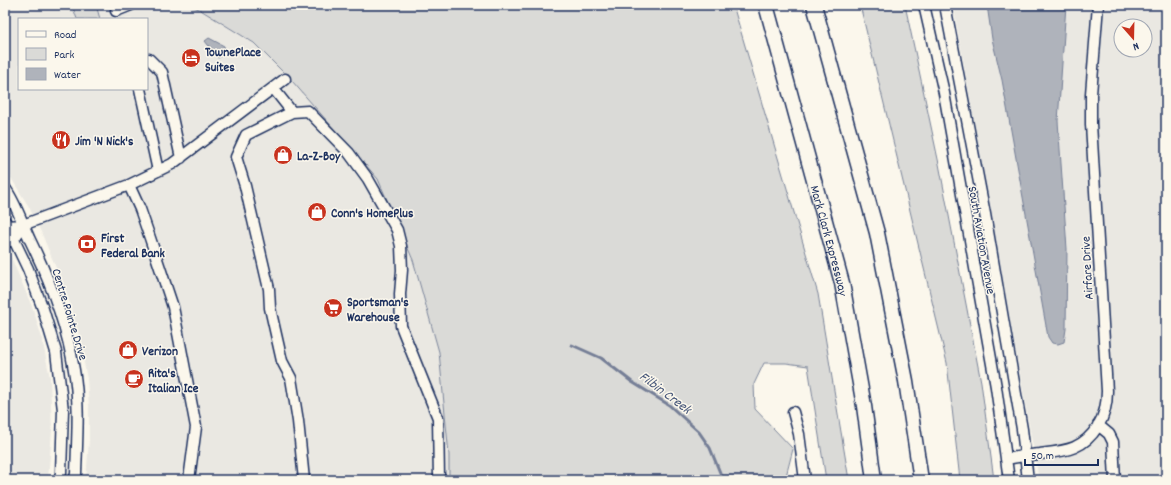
<svg xmlns="http://www.w3.org/2000/svg" width="1171" height="485" viewBox="0 0 1171 485" font-family="Dekko,sans-serif">
<style>
.built{fill:#eae8e2;fill-rule:evenodd}
.green{fill:#dadad7;stroke:#7a849a}
.water{fill:#afb3bb;stroke:#747e96}
.lines{fill:none;stroke-linecap:round;stroke-linejoin:round}
.stream{stroke:#747e96;stroke-width:3}
.minor-casing{stroke:#1b2f5e;stroke-width:13}
.highway-casing{stroke:#1b2f5e;stroke-width:17}
.minor{stroke:#fbf7ec;stroke-width:10}
.highway{stroke:#fbf7ec;stroke-width:14}
.labels{text-anchor:middle;stroke-width:3;stroke-linejoin:round;paint-order:stroke}
.poi-label{font-size:13px;font-weight:bold;fill:#1b2f5e;stroke:#fbf7ec;text-anchor:start}
.street-label{font-size:13px;fill:#1b2f5e;stroke:#fbf7ec}
.water-label{font-size:14px;font-style:italic;fill:#47577a;stroke:#fbf7ec}
</style>
<rect width="100%" height="100%" fill="#fbf7ec"/>
<filter id="ink" filterUnits="userSpaceOnUse"><feTurbulence type="fractalNoise" baseFrequency=".025" numOctaves="2"/><feDisplacementMap in="SourceGraphic" scale="8" xChannelSelector="R" yChannelSelector="G"/><feConvolveMatrix kernelMatrix="1 2 1 2 8 2 1 2 1" color-interpolation-filters="sRGB"/></filter>
<g filter="url(#ink)">
<!-- built -->
<path class="built" d="M5,5h183l11,4 55,34 38,38 86,98 35,81 26,92 10,103v25h-363l3,-40v-33l-2,-28 -9,-48 -11,-37 -26,-62 -12,-25 -24,-39zM19,19h128v70h-128z
M953,5h213v475h-127zM1121,26h24v24h-24z
M5,243l28,66 9,29 8,40 2,52 -4,50h-43z"/>
<!-- green -->
<path class="green" d="M72,5h24l4,14h-23z
M188,5h545l85,289 31,186h-23l-18,-114 -22,-3h-22l-10,21 1,25 38,40 -8,31h-336v-25l-10,-103 -26,-92 -35,-81 -86,-98 -38,-38 -55,-34z
M860,5h45l34,159 42,218 13,98h-34l-13,-117z"/>
<!-- water -->
<path class="water" d="M987,5h79l-8,116 9,128 -1,80 -2,13 -6,2 -6,-1 -4,-6 -46,-257 -10,-41z
M209,38l15,8 1,7 -7,5 -13,-17z"/>
<g class="lines">
<!-- stream -->
<path class="stream" d="M572,345l29,13 31,24 37,23 30,27 11,16 13,32"/>
<defs>
<path id="minor" d="M924,5l20,88 52,294 13,93
M945,5l40,209 37,215 6,51
M116,11l15,-6
M147,59h2l13,13 19,86
M273,88l19,24 16,-1 41,42 19,26 29,51 4,16 1,24 -2,24 1,32 37,92 1,62
M140,89l18,82
M292,112l-46,23 -10,22 9,29 24,103 1,19 12,53 9,17 7,43 6,59
M129,185l11,24 10,29 23,69 23,120 -7,53
M5,188c11,15 17,35 25,52 20,41 37,85 44,130 6,34 3,69 2,104l-2,6
M5,221l23,48 15,40 13,43 7,58 -2,63 -2,7
M5,226l18,-1 106,-40 43,-21 113,-85
M5,243l9,-4 4,-6
M793,412l6,22 6,46
M1098,425l11,9 4,8 2,38
M1006,459c11,-2 22,-4 34,-5 25,-3 43,-4 58,-28 7,-11 9,-22 9,-35l-16,-267v-30l7,-89"/>
<g id="highway">
<path id="s1" d="M766,5l76,278 22,123 10,74"/>
<path d="M814,5l63,228 29,148 15,99"/>
</g>
</defs>
<!-- minor casing -->
<use href="#minor" class="minor-casing"/>
<!-- highway casing -->
<use href="#highway" class="highway-casing"/>
<!-- minor -->
<use href="#minor" class="minor"/>
<!-- highway -->
<use href="#highway" class="highway"/>
</g>
</g>
<!-- icons -->
<defs>
<symbol id="hotel-disc" viewBox="-11 -11 22 22"><circle r="9.5" fill="#c8321e" stroke="#fbf7ec"/><path d="M-6-4.5h1.5V1H6V5H4.5V3h-9V5H-6ZM-4 0a1.8 1.8 0 1 1 3.6 0ZM.5 0V-2.5h3Q6-2.5 6 0Z" fill="#fff"/></symbol>
<symbol id="restaurant-disc" viewBox="-11 -11 22 22"><circle r="9.5" fill="#c8321e" stroke="#fbf7ec"/><path d="M-5-6h1v4h1v-4h1v4h1v-4h1v5L-1.5 .5V6h-2V.5L-5-1ZM5-6V6H3V1.5H1.5Q1.5-4 5-6Z" fill="#fff"/></symbol>
<symbol id="shop-disc" viewBox="-11 -11 22 22"><circle r="9.5" fill="#c8321e" stroke="#fbf7ec"/><path d="M-5-2.5h2.3a2.7 3.5 0 0 1 5.4 0H5L5.5 6h-11ZM-1.5-2.5h3a1.5 2.3 0 0 0-3 0Z" fill="#fff"/></symbol>
<symbol id="bank-disc" viewBox="-11 -11 22 22"><circle r="9.5" fill="#c8321e" stroke="#fbf7ec"/><path d="M-6-4H6V4H-6ZM0-2.3a2.3 2.3 0 1 0 0 4.6a2.3 2.3 0 1 0 0-4.6Z" fill="#fff"/></symbol>
<symbol id="supermarket-disc" viewBox="-11 -11 22 22"><circle r="9.5" fill="#c8321e" stroke="#fbf7ec"/><path d="M-6-5.5h2.5l.6 2H6L4.5 2H-2.5L-4.4-4H-6ZM-1.5 3.2a1.3 1.3 0 1 0 .1 0ZM3 3.2a1.3 1.3 0 1 0 .1 0Z" fill="#fff"/></symbol>
<symbol id="cafe-disc" viewBox="-11 -11 22 22"><circle r="9.5" fill="#c8321e" stroke="#fbf7ec"/><path d="M-5.5-4.5H6V0H3Q3 3.5 0 3.5H-2.5Q-5.5 3.5-5.5 0ZM3-3.2v2h1.7v-2ZM-6 4.5H4V6H-6Z" fill="#fff"/></symbol>
</defs>
<g fill-rule="evenodd">
<use href="#hotel-disc" x="180" y="47" width="22" height="22"/>
<use href="#restaurant-disc" x="50" y="129" width="22" height="22"/>
<use href="#shop-disc" x="272" y="144" width="22" height="22"/>
<use href="#shop-disc" x="306" y="201" width="22" height="22"/>
<use href="#bank-disc" x="76" y="233" width="22" height="22"/>
<use href="#supermarket-disc" x="322" y="297" width="22" height="22"/>
<use href="#shop-disc" x="117" y="339" width="22" height="22"/>
<use href="#cafe-disc" x="123" y="368" width="22" height="22"/>
</g>
<g class="labels">
<!-- poi labels -->
<g class="poi-label">
<text x="205" y="56">TownePlace<tspan x="205" dy="15">Suites</tspan></text>
<text x="75" y="145">Jim 'N Nick's</text>
<text x="297" y="160">La-Z-Boy</text>
<text x="331" y="217">Conn's HomePlus</text>
<text x="101" y="242">First<tspan x="101" dy="15">Federal Bank</tspan></text>
<text x="347" y="306">Sportsman's<tspan x="347" dy="15">Warehouse</tspan></text>
<text x="142" y="355">Verizon</text>
<text x="148" y="377">Rita's<tspan x="148" dy="15">Italian Ice</tspan></text>
</g>
<!-- street labels -->
<g class="street-label">
<text transform="translate(983 240) rotate(80)" y="5">South Aviation Avenue</text>
<text dy="5" stroke="none"><textPath href="#s1" startOffset="244">Mark Clark Expressway</textPath></text>
<text transform="translate(1086 268) rotate(-93)" y="5">Airfare Drive</text>
<text transform="translate(71 314) rotate(73)" y="5">Centre Pointe Drive</text>
</g>
<!-- water labels -->
<g class="water-label">
<text transform="translate(666 392) rotate(37)" y="5">Filbin Creek</text>
</g>
</g>
<!-- margin -->
<rect width="1171" height="485" fill="none" stroke="#fbf7ec" stroke-width="20"/>
<rect x="10" y="10" width="1151" height="465" fill="none" stroke="#1b2f5e" stroke-width="1.5" filter="url(#ink)"/>
<!-- legend -->
<rect x="18" y="18" width="130" height="72" fill="#fbf7ec" stroke="#a1a7b3"/>
<rect x="26" y="31" width="20" height="6" fill="#fbf7ec" stroke="#a1a7b3"/>
<text x="54" y="38" font-size="12" fill="#1b2f5e">Road</text>
<rect x="26" y="48" width="20" height="12" fill="#dadad7" stroke="#a1a7b3"/>
<text x="54" y="58" font-size="12" fill="#1b2f5e">Park</text>
<rect x="26" y="68" width="20" height="12" fill="#afb3bb" stroke="#a1a7b3"/>
<text x="54" y="78" font-size="12" fill="#1b2f5e">Water</text>
<!-- north arrow -->
<g transform="translate(1133 38) rotate(160)"><circle r="19" fill="#fbf7ec" stroke="#a1a7b3"/>
<path d="M0-3L7 15L0 10L-7 15Z" fill="#c8321e"/>
<text y="-6" font-size="11" font-weight="bold" text-anchor="middle" fill="#1b2f5e">N</text>
</g>
<!-- scale -->
<path d="M1025 459v6h73v-6" fill="none" stroke="#1b2f5e" stroke-width="2"/>
<text x="1031" y="459" font-size="12" fill="#1b2f5e" stroke="#fbf7ec" stroke-width="3" paint-order="stroke">50 m</text>
</svg>
